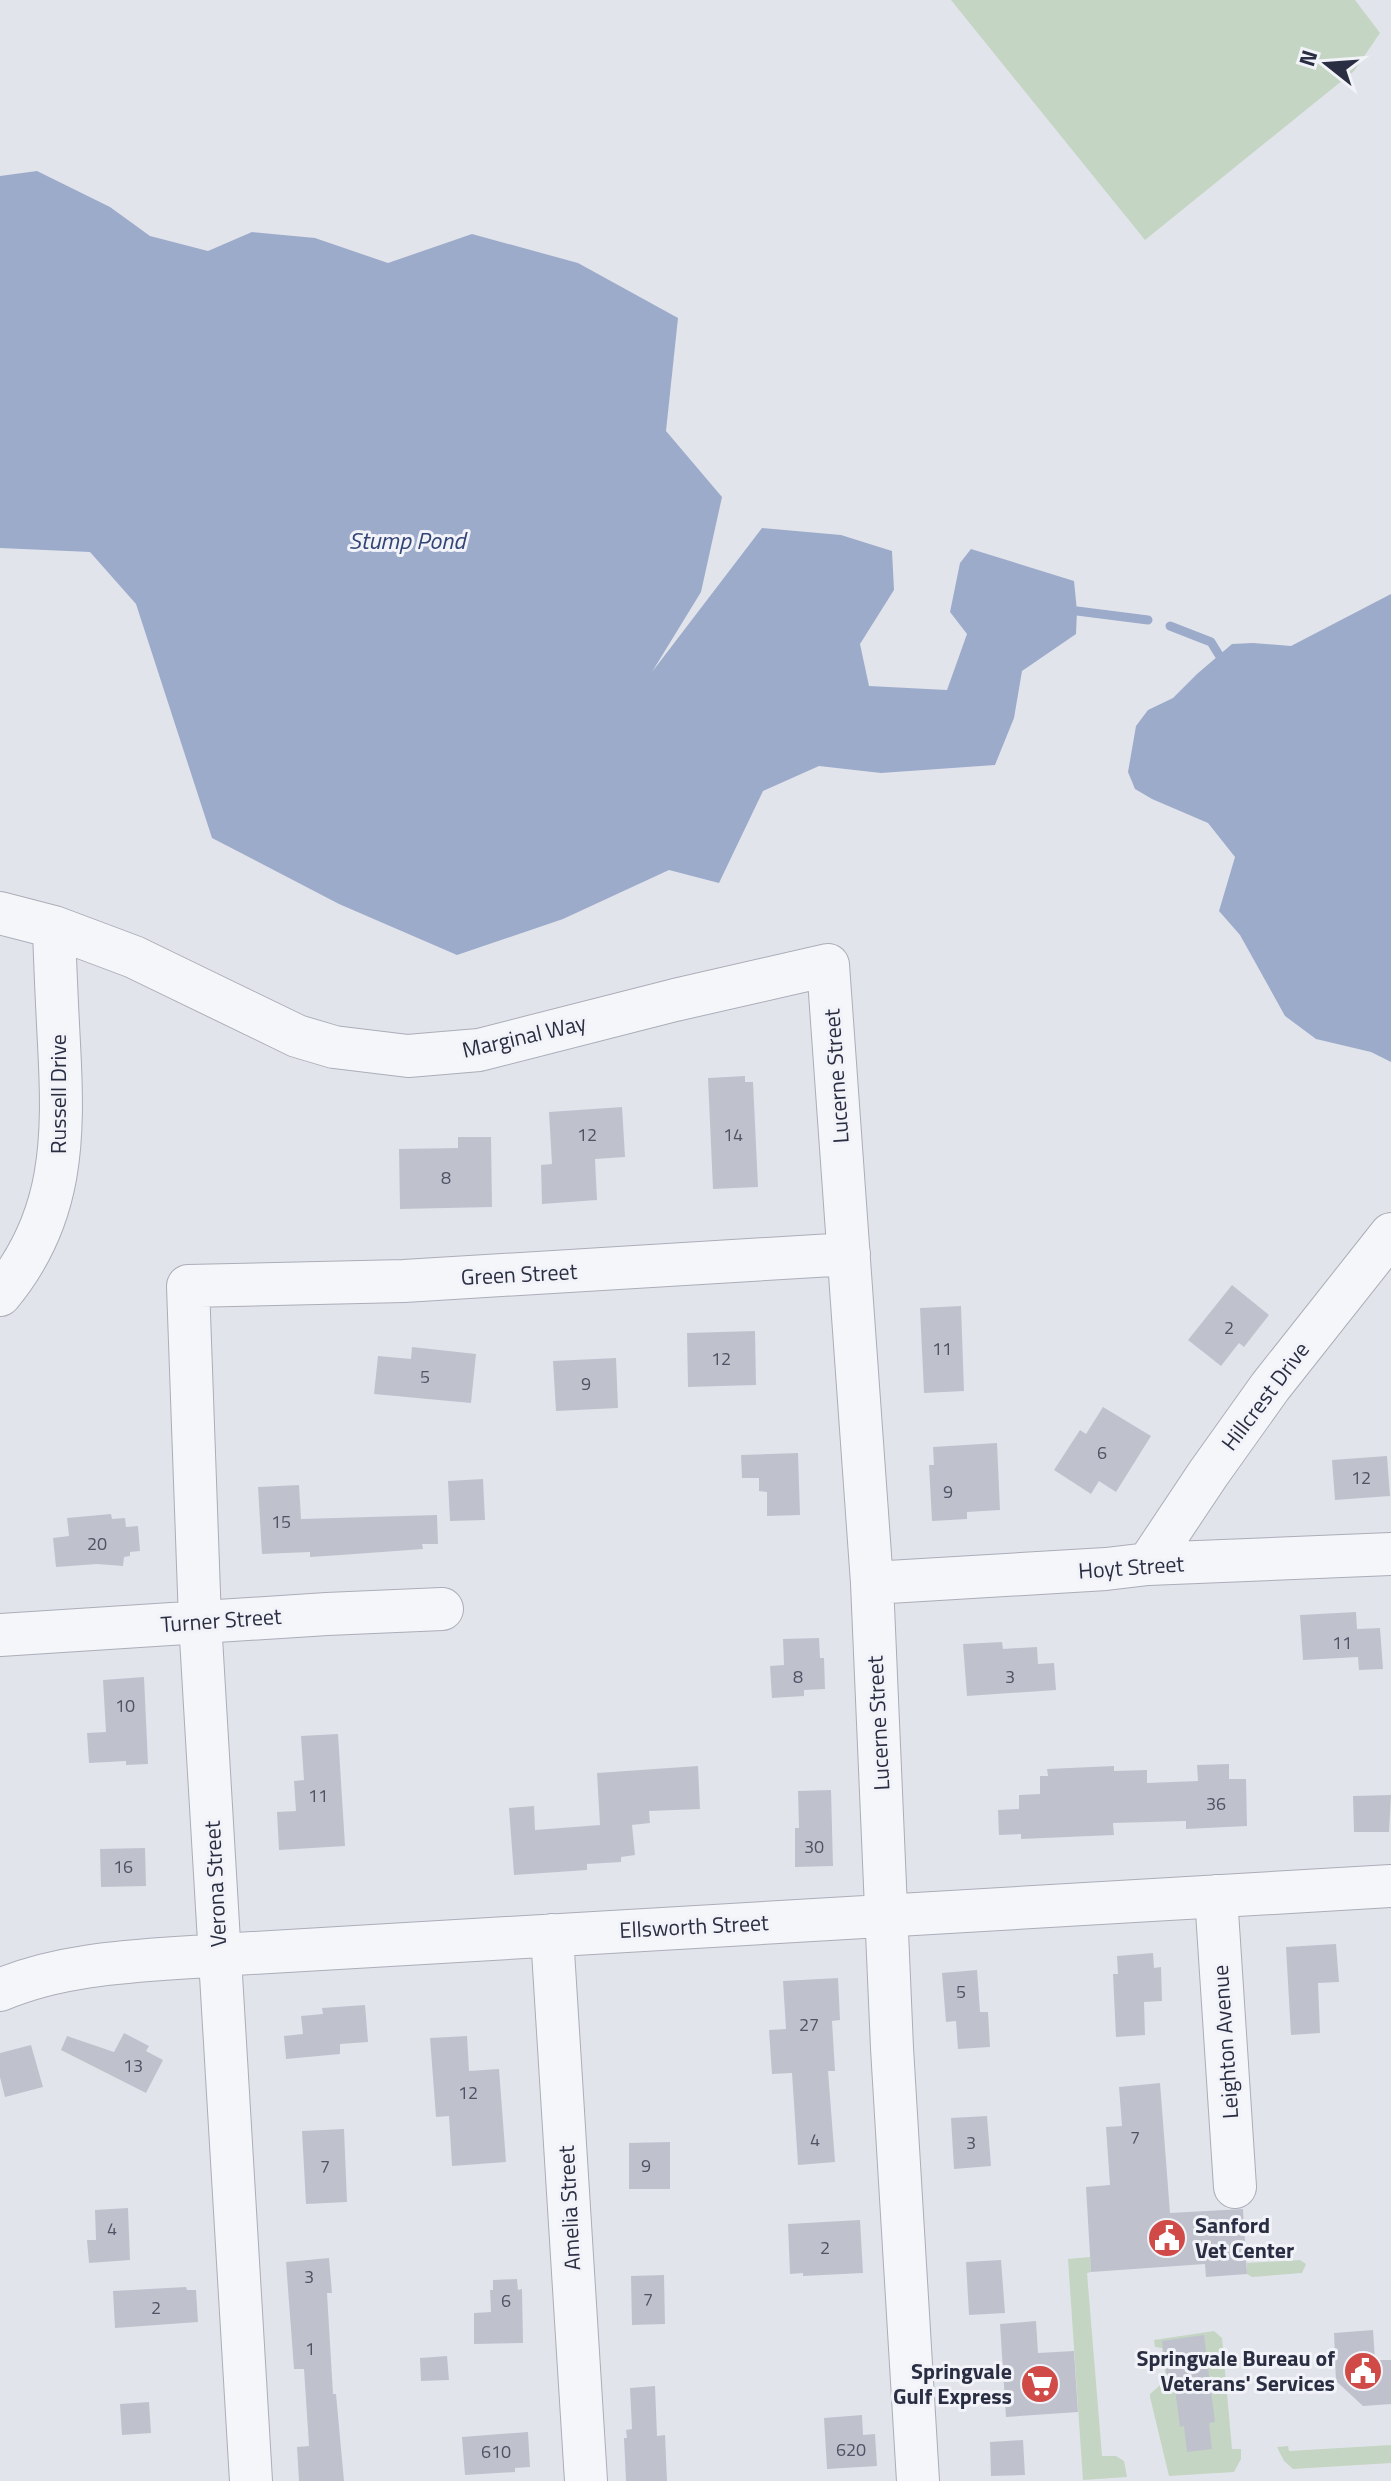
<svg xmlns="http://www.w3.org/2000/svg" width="1391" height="2481" viewBox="0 0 1391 2481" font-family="'Titillium Web',sans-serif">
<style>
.green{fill:#c4d5c3}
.water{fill:#9dabcb}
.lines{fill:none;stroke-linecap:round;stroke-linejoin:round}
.stream{stroke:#9dabcb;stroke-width:9}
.building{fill:#bfc2cd}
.minor-casing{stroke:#abadb9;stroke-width:44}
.minor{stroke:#f5f6f9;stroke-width:42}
.labels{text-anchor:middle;stroke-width:6;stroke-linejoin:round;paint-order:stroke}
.number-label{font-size:18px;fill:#4f5366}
.street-label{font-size:22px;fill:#2a2e43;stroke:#f2f3f8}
.poi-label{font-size:22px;font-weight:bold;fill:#2a2e43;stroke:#f2f3f8;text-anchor:end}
.water-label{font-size:24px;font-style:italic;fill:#334577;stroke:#f2f3f8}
</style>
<rect width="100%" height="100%" fill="#e2e4eb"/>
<!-- green -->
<path class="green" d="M951,0h404l25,33 -26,38 -209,169z
M1090,2257l1,15 -4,1 15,183h14l8,5 3,16 -44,3 -15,-221z
M1300,2260l6,4 -4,9 -50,4 -5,-3v-11z
M1214,2331l8,7 10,111h9v10l-7,13 -65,4 -19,-79v-3l16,-14 -4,-32 -7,-1 -1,-7z
M1391,2445v18l-98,6 -9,-8 -7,-14 11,-1 1,5z"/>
<!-- water -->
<path class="water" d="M37,171l73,36 40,29 58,15 44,-19 63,6 73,25 84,-29 106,29 100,55 -12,113 56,66 -21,95 -49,80 110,-144 79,7 51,16 2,39 -34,54 9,42 78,4 20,-56 -17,-22 10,-49 11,-14 103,32 3,30 -1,23 -54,37 -8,47 -19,47 -114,8 -62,-7 -56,25 -44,92 -50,-13 -106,49 -106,36 -118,-51 -127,-66 -76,-234 -46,-52 -90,-4v-372z
M1391,594v468l-20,-10 -55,-13 -31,-23 -45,-81 -21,-24 16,-54 -27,-34 -56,-24 -17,-10 -7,-17 8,-46 12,-16 25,-12 24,-24 35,-30 21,-1 38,3z"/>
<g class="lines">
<!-- stream -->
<path class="stream" d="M1077,611l71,9
M1170,626l41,16 8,13"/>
</g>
<!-- building -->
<path class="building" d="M745,1076v6h8l5,105 -45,2 -5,-111z
M622,1107l3,50 -30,2 2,41 -55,4 -1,-39 11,-1 -3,-52z
M458,1137h33l1,70 -92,2 -1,-60 59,-1z
M1232,1285l37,30 -25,32 -5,-4 -18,23 -33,-26z
M961,1306l3,85 -40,2 -4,-85z
M755,1331l1,54 -68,2 -1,-54z
M412,1347l64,7 -5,49 -97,-9 4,-38 33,3z
M616,1358l2,50 -62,3 -3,-50z
M1103,1407l48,29 -35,56 -17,-11 -8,13 -37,-24 26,-40 6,4z
M997,1443l3,67 -33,2v7l-35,2 -3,-56h5l-1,-18z
M798,1453l2,62 -33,1v-24l-8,-1v-13h-17l-1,-23z
M1387,1456l3,40 -55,4 -3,-40z
M483,1479l2,41 -35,1 -2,-40z
M299,1485l2,34 136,-4 1,29h-16l1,5 -82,6 -31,2v-5l-48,2 -4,-67z
M111,1514l1,5 13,-1 1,9 12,-1 2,25 -10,1v4l-6,1 -1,9 -26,-2 -41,3 -3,-29 16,-2 -2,-18z
M1356,1612l1,17 23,-1 3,41 -24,1 -1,-13 -55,3 -3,-45z
M819,1638l1,20h4l1,31 -21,1v6l-32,2 -2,-32 14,-1 -1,-26z
M1002,1642l1,7 34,-2 1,17 16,-1 2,27 -89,6 -4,-52z
M144,1677l4,87 -22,1v-4l-37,2 -2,-30 19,-1 -3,-52z
M338,1734l7,112 -66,4 -2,-38 19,-1 -2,-30 10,-1 -3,-44z
M1229,1764v15h17l1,47 -61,3v-8l-73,2 1,12 -93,4v-5l-22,1 -1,-25 21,-1v-14l21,-1v-18h8l-1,-7 67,-3v5l33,-1v13l51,-2 -1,-16z
M698,1766l2,43 -51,2 1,12 -18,2 3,30 -14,2v5l-34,2v6l-73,5 -5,-67 25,-2 1,24 65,-5 -3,-52z
M831,1790l2,76 -38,1v-39h4l-1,-37z
M1391,1795l-2,37h-35l-1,-36z
M145,1848l1,38 -45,1 -1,-38z
M1336,1944l3,38 -21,1 2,50 -29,2 -5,-88z
M1153,1953l1,15 7,-1 1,34 -18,1 1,33 -29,2 -3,-63h5l-1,-18z
M977,1970l3,42h8l2,35 -32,2 -2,-28 -10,1 -4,-49z
M838,1978l2,42 -8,1 3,50h-7l7,91 -37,3 -6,-92 -20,1 -3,-44 17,-1 -3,-48z
M365,2005l3,37 -28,2v10l-54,5 -2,-23 19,-2 -2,-18 22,-2 -1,-6z
M124,2033l25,13 -3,5 17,9 -17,33 -85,-43 6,-14 47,16z
M467,2036l2,35 30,-2 7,93 -54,4 -3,-50 -13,1 -6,-79z
M31,2045l12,42 -38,10 -5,-20v-24z
M1160,2083l10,130 73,-4 4,65 -41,3 -1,-13 -114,8 -5,-85 24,-2 -4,-58 16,-1 -3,-39z
M987,2116l4,50 -37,3 -3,-51z
M344,2129l3,73 -41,2 -4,-73z
M670,2142v47h-41v-46z
M128,2208l2,52 -41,3 -2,-23h9l-1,-30z
M860,2220l3,53 -60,3v-3l-13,1 -2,-50z
M329,2258l3,35h-5l6,101h3l8,87h-45l-2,-34 12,-1 -5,-77h-10l-8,-107z
M1001,2260l4,53 -36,2 -3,-53z
M664,2275l1,49 -33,1 -1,-49z
M517,2279l1,11 4,-1 1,54 -49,1v-31l17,-1 -1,-22h3v-10z
M186,2287l1,3h9l2,32 -83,6 -2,-37z
M1036,2321l2,32 36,-2 4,61 -72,5 -6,-93z
M1373,2330l2,30h16v44l-28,2 -27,-25 -2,-48z
M1204,2335l11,87 -6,1 3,26 -25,3 -3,-26 -4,1 -6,-46 -6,1 -6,-41z
M447,2356l2,24 -28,1 -1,-23z
M655,2386l2,50 8,-1 2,46h-41l-2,-43h3l-1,-8 6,-1 -2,-41z
M149,2402l2,31 -29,2 -2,-31z
M862,2415l1,20 12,-1 2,32 -50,3 -3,-51z
M528,2432l2,35 -15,1v4l-50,3 -3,-38z
M1023,2440l2,35 -34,1 -1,-34z"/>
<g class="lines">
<defs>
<path id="minor" d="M0,913l54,14 80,30 163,79 37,11 74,9 71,-6 196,-50 153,-35 44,618 20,465 26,433
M0,1295c64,-77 64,-157 59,-251 -2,-39 -4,-78 -5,-117
M1148,1564l60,-90 62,-87 121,-153
M872,1583l234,-14 42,-5 243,-10
M0,1635l327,-21 115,-5
M1216,1896l19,291
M552,1935l34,546
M0,1990c68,-29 146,-29 219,-35l1172,-69
M251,2481l-51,-860 -12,-335 216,-5 445,-27"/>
</defs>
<!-- minor casing -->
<use href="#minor" class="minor-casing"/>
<!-- minor -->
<use href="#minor" class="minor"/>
</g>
<!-- icons -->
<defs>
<symbol id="civic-disc" viewBox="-11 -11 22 22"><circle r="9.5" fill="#d04b47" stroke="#f2f3f8"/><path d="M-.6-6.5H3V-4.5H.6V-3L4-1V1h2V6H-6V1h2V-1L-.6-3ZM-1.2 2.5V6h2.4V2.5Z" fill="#fff"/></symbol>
<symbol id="supermarket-disc" viewBox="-11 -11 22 22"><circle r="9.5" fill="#d04b47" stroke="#f2f3f8"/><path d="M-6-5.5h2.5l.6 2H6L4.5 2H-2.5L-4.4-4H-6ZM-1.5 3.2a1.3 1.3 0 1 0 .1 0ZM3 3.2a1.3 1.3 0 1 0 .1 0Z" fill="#fff"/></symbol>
</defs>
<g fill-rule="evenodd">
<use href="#civic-disc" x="1145" y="2216" width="44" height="44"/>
<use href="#civic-disc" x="1341" y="2349" width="44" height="44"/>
<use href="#supermarket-disc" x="1018" y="2362" width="44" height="44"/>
</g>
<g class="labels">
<!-- number labels -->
<g class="number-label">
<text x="587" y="1141">12</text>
<text x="733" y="1141">14</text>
<text x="446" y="1184">8</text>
<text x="1229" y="1334">2</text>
<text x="942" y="1355">11</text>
<text x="721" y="1365">12</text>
<text x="425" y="1383">5</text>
<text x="586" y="1390">9</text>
<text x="1102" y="1459">6</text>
<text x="1361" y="1484">12</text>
<text x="948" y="1498">9</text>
<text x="281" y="1528">15</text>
<text x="97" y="1550">20</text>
<text x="1342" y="1649">11</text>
<text x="798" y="1683">8</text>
<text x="1010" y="1683">3</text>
<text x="125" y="1712">10</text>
<text x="318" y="1802">11</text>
<text x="1216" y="1810">36</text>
<text x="814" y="1853">30</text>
<text x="123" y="1873">16</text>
<text x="961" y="1998">5</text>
<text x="809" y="2031">27</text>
<text x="133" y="2072">13</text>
<text x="468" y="2099">12</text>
<text x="1135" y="2144">7</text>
<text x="815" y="2146">4</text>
<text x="971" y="2149">3</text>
<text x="646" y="2172">9</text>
<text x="325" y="2173">7</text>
<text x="112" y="2235">4</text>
<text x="825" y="2254">2</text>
<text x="309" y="2283">3</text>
<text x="648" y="2306">7</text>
<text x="506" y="2307">6</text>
<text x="156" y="2314">2</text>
<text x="310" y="2355">1</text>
<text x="851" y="2456">620</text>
<text x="496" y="2458">610</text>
</g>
<!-- street labels -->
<g class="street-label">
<text transform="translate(524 1036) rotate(-13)" y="8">Marginal Way</text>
<text transform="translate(836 1076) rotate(-94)" y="8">Lucerne Street</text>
<text transform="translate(58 1094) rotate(-90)" y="8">Russell Drive</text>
<text transform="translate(519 1274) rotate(-3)" y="8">Green Street</text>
<text transform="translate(1265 1396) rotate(-53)" y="8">Hillcrest Drive</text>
<text transform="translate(1131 1567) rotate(-4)" y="8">Hoyt Street</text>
<text transform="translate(221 1620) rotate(-4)" y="8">Turner Street</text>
<text transform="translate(878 1723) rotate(-93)" y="8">Lucerne Street</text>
<text transform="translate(215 1884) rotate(-93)" y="8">Verona Street</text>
<text transform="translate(694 1926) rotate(-3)" y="8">Ellsworth Street</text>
<text transform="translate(1225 2042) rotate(-94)" y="8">Leighton Avenue</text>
<text transform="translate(569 2208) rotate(-93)" y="8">Amelia Street</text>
</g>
<!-- poi labels -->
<g class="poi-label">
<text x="1195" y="2233" text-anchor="start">Sanford<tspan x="1195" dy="25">Vet Center</tspan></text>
<text x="1335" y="2366">Springvale Bureau of<tspan x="1335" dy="25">Veterans' Services</tspan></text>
<text x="1012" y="2379">Springvale<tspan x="1012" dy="25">Gulf Express</tspan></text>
</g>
<!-- water labels -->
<g class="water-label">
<text x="407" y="549">Stump Pond</text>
</g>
</g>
<!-- north arrow -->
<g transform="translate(1327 64) rotate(287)" stroke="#f2f3f8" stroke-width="6" paint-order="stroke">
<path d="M0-6L14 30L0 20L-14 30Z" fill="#2a2e43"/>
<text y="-12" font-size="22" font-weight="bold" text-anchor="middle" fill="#2a2e43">N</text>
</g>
</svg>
